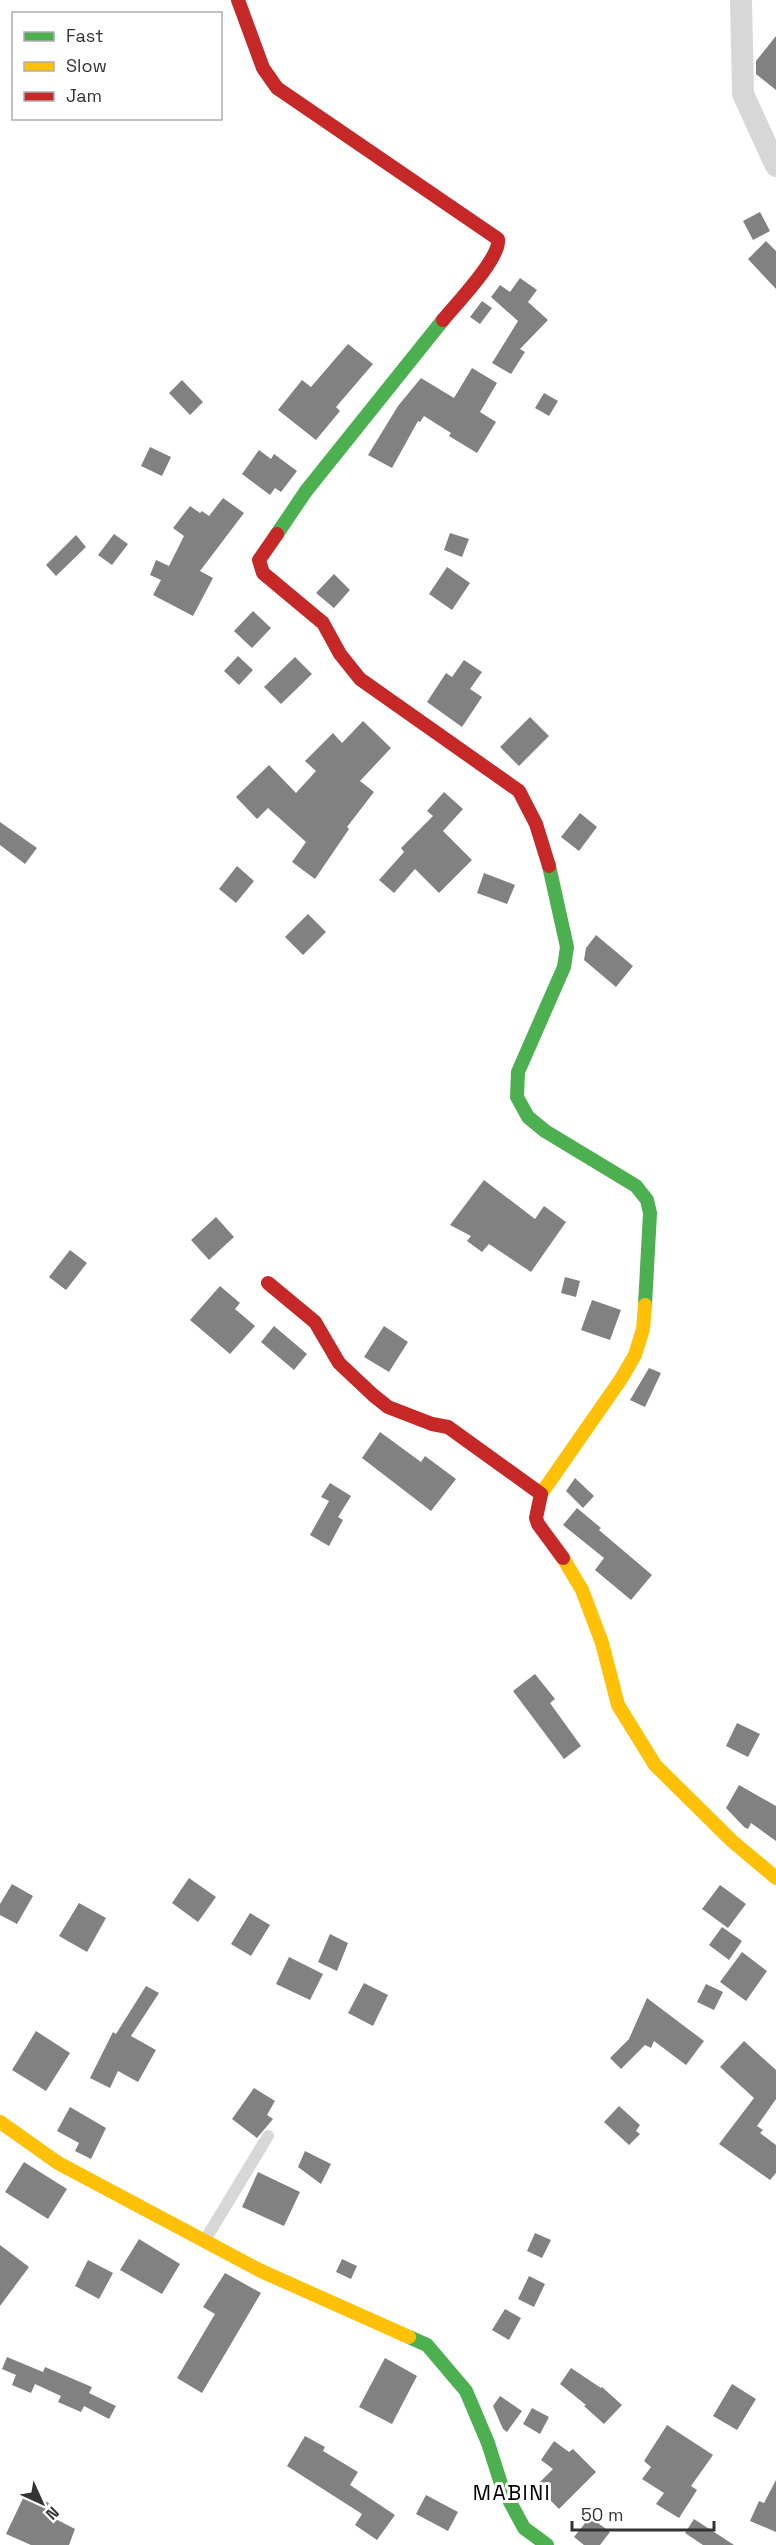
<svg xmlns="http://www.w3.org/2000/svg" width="776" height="2545" viewBox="0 0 776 2545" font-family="'Space Grotesk',sans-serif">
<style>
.building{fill:#818181}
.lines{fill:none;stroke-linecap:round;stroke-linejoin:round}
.lane{stroke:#d7d7d7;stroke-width:12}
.street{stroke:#d7d7d7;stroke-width:22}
.fast{stroke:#4caf50;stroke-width:14}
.slow{stroke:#ffc107;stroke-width:14}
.jam{stroke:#c62828;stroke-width:14}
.labels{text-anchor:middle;stroke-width:6;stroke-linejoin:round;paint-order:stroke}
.quarter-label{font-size:21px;letter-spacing:1.5px;fill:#000;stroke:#fff}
</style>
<rect width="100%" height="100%" fill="#fff"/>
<!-- building -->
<path class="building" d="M776,36v54l-20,-16v-13z
M760,212l10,19 -17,9 -10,-19z
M766,241l10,10v38l-28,-30z
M520,278l17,12 -9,12 20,18 -28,29 5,3 -14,22 -19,-11 26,-42 -27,-24 9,-12 10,7z
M482,301l10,7 -12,16 -10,-7z
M348,344l25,20 -37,43 4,4 -24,29 -38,-30 24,-30 9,7z
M472,368l25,15 -17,29 16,10 -19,31 -28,-17 2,-3 -27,-17 -4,6 -2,-1 -26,47 -24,-13 30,-49 23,-28 33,20z
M182,380l21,22 -13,13 -21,-22z
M544,393l14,8 -9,15 -14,-8z
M150,447l21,10 -9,19 -21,-10z
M259,450l12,9 3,-5 23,17 -16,21 -6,-4 -5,7 -28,-21z
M223,498l21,15 -44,58 13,7 -20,38 -40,-21 8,-15 -11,-5 6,-15 13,6 15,-30 -11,-8 17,-22 10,7 2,-2 7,5z
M450,533l19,6 -7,18 -18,-7z
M114,534l14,10 -16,21 -14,-10z
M76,535l10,12 -30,29 -10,-11z
M447,567l23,16 -18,27 -23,-16z
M334,574l16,16 -16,18 -18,-15z
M253,611l18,17 -19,20 -18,-17z
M238,656l15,14 -14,15 -15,-14z
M295,657l17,17 -31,30 -17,-17z
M464,660l18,12 -12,17 12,8 -20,30 -35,-25 19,-29 6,4z
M530,717l19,19 -30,30 -19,-19z
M363,721l28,27 -31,33 14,11 -27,35 2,2 -34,50 -23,-17 14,-20 -38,-34 -11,11 -21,-22 33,-32 27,28 20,-22 -11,-10 28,-28 9,10z
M444,792l19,17 -20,22 29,29 -33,33 -24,-24 -21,24 -15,-13 25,-28 -3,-4 32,-32 -6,-5z
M580,813l17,14 -18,24 -18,-14z
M0,822l37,26 -12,16 -25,-19z
M237,866l17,15 -18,22 -17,-14z
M484,873l31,12 -8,19 -30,-11z
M308,914l18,18 -23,23 -18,-18z
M596,935l37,31 -17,21 -32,-27 2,-12z
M484,1180l51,39 9,-13 22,16 -35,50 -42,-28 -7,8 -15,-11 4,-5 -21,-11z
M216,1217l18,20 -25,23 -18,-20z
M70,1250l17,13 -21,27 -17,-13z
M565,1277l15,4 -4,16 -15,-4z
M220,1286l20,17 -5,6 20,17 -25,28 -40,-34z
M592,1300l29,10 -11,30 -29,-10z
M274,1326l33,28 -13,16 -33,-28z
M384,1326l24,16 -19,30 -25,-15z
M649,1368l12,5 -16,34 -15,-7z
M380,1432l41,30 4,-6 31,23 -25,32 -69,-53z
M575,1478l19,18 -11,12 -17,-17z
M330,1483l21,13 -13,21 5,3 -14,26 -19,-11 19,-34 -8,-4z
M577,1508l24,20 -2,2 53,45 -21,25 -36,-30 9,-12 -41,-33z
M535,1674l20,25 -5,4 31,43 -17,13 -51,-68z
M737,1723l23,11 -12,23 -22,-11z
M739,1785l37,21v35l-25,-18 -3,6 -4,-2 -18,-19z
M189,1878l27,19 -18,25 -26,-19z
M12,1884l21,12 -16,28 -17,-9v-11z
M720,1885l26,19 -18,24 -26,-19z
M79,1903l27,15 -19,34 -28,-16z
M250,1913l20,12 -19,31 -20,-12z
M722,1927l20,14 -13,19 -20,-15z
M330,1934l18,9 -11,28 -19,-9z
M742,1952l25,19 -21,30 -26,-19z
M289,1957l34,17 -13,26 -34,-16z
M364,1983l24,12 -15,31 -25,-13z
M706,1984l17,8 -9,18 -17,-8z
M146,1986l13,7 -28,43 25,14 -18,32 -20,-11 -8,17 -20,-10 23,-46 3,2z
M647,1998l57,43 -18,24 -32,-24 -3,7 -6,-3 -24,24 -11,-11 19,-19z
M36,2031l34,22 -24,38 -34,-21z
M744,2041l32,29v29l-19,27 6,4 -3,3 16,12v28l-6,7 -51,-36 35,-46 -34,-31z
M254,2088l21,13 -8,14 6,4 -16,19 -25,-19z
M619,2106l21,19 -4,6 4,3 -11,11 -25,-23z
M70,2107l36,21 -15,31 -16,-8 4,-8 -22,-12z
M305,2151l26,13 -10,20 -23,-17z
M24,2162l43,27 -19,30 -43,-27z
M258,2172l42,20 -16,34 -42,-19z
M535,2233l16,7 -9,18 -15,-7z
M139,2239l41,25 -18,30 -42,-24z
M0,2245l29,22 -29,39z
M342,2259l15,7 -6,13 -15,-7z
M88,2260l25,13 -14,26 -24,-13z
M225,2273l36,20 -59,100 -25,-15 38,-64 -12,-7z
M529,2276l16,8 -11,23 -16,-8z
M505,2309l16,9 -12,22 -17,-10z
M7,2357l36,15 2,-5 47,20 -3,6 27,13 -7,13 -25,-13 -3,6 -23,-10 3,-6 -26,-12 -4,9 -19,-8 4,-10 -14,-6z
M385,2358l32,18 -25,48 -33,-17z
M571,2368l30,20 1,-1 20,18 -18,19 -20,-18 2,-1 -26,-21z
M732,2384l24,15 -19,31 -24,-14z
M500,2396l22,15 -15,21 -4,-3 -10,-23z
M532,2408l17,9 -9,17 -17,-10z
M667,2425l46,30 -22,31 6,4 -18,28 -23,-14 8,-11 -22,-14 9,-12 -7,-6z
M305,2436l20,11 -2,4 35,21 -8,13 45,30 -18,25 -22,-15 7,-11 -75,-48z
M554,2441l15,11 4,-3 23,23 -37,37 -23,-23 17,-17 -12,-9z
M776,2480v52l-26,-11 9,-20 5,2z
M26,2492l23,11 -5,10 31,16 -6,16h-38l-25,-11z
M426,2495l32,17 -10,19 -32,-17z
M590,2517l20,15 -10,13h-16l-10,-8z
M694,2519l40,26h-31l-18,-12z"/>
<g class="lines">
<!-- lane -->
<path class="lane" d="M205,2240l63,-104"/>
<!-- street -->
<path class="street" d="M741,0l2,94 33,72"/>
<!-- fast -->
<path class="fast" d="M277,534l29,-43 137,-171
M549,866l18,81 -3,20 -46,105 -1,25 11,20 17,14 91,55 11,14 3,13 -5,92
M409,2337l18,8 39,46 22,52 14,44 22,41 23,17"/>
<!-- slow -->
<path class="slow" d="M541,1494l80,-115 14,-24 8,-26 2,-24
M563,1558l19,32 20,53 16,62 37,60 77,76 44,37
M0,2122l58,41 203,108 148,66"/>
<!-- jam -->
<path class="jam" d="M238,0l25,68 14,20 221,151c3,19 -42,65 -55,81
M277,534l-18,26 4,13 60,50 17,31 20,25 159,112 17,33 13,42
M268,1283l47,39 24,41 34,32 15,12 44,17 16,3 93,67 -5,24 2,6 25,34"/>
</g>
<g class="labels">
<!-- quarter labels -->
<g class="quarter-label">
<text x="512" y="2500">MABINI</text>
</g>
</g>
<!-- legend -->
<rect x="12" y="12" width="210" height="108" fill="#ffffff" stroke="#adadad" stroke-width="1.5"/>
<rect x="24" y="32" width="30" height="9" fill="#4caf50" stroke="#adadad" stroke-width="1.5"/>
<text x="66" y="42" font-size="18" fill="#333333">Fast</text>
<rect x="24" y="62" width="30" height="9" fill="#ffc107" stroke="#adadad" stroke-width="1.5"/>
<text x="66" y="72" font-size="18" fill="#333333">Slow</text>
<rect x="24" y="92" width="30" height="9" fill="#c62828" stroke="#adadad" stroke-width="1.5"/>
<text x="66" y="102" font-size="18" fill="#333333">Jam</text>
<!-- north arrow -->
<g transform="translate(42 2503) rotate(135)" stroke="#ffffff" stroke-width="4.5" paint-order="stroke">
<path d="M0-4.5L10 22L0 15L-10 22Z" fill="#333333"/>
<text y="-9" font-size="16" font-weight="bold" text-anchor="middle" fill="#333333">N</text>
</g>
<!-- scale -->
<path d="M572 2521v9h142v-9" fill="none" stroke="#333333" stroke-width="3"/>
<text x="581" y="2521" font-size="18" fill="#333333" stroke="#ffffff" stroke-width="4.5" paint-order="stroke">50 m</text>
</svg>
